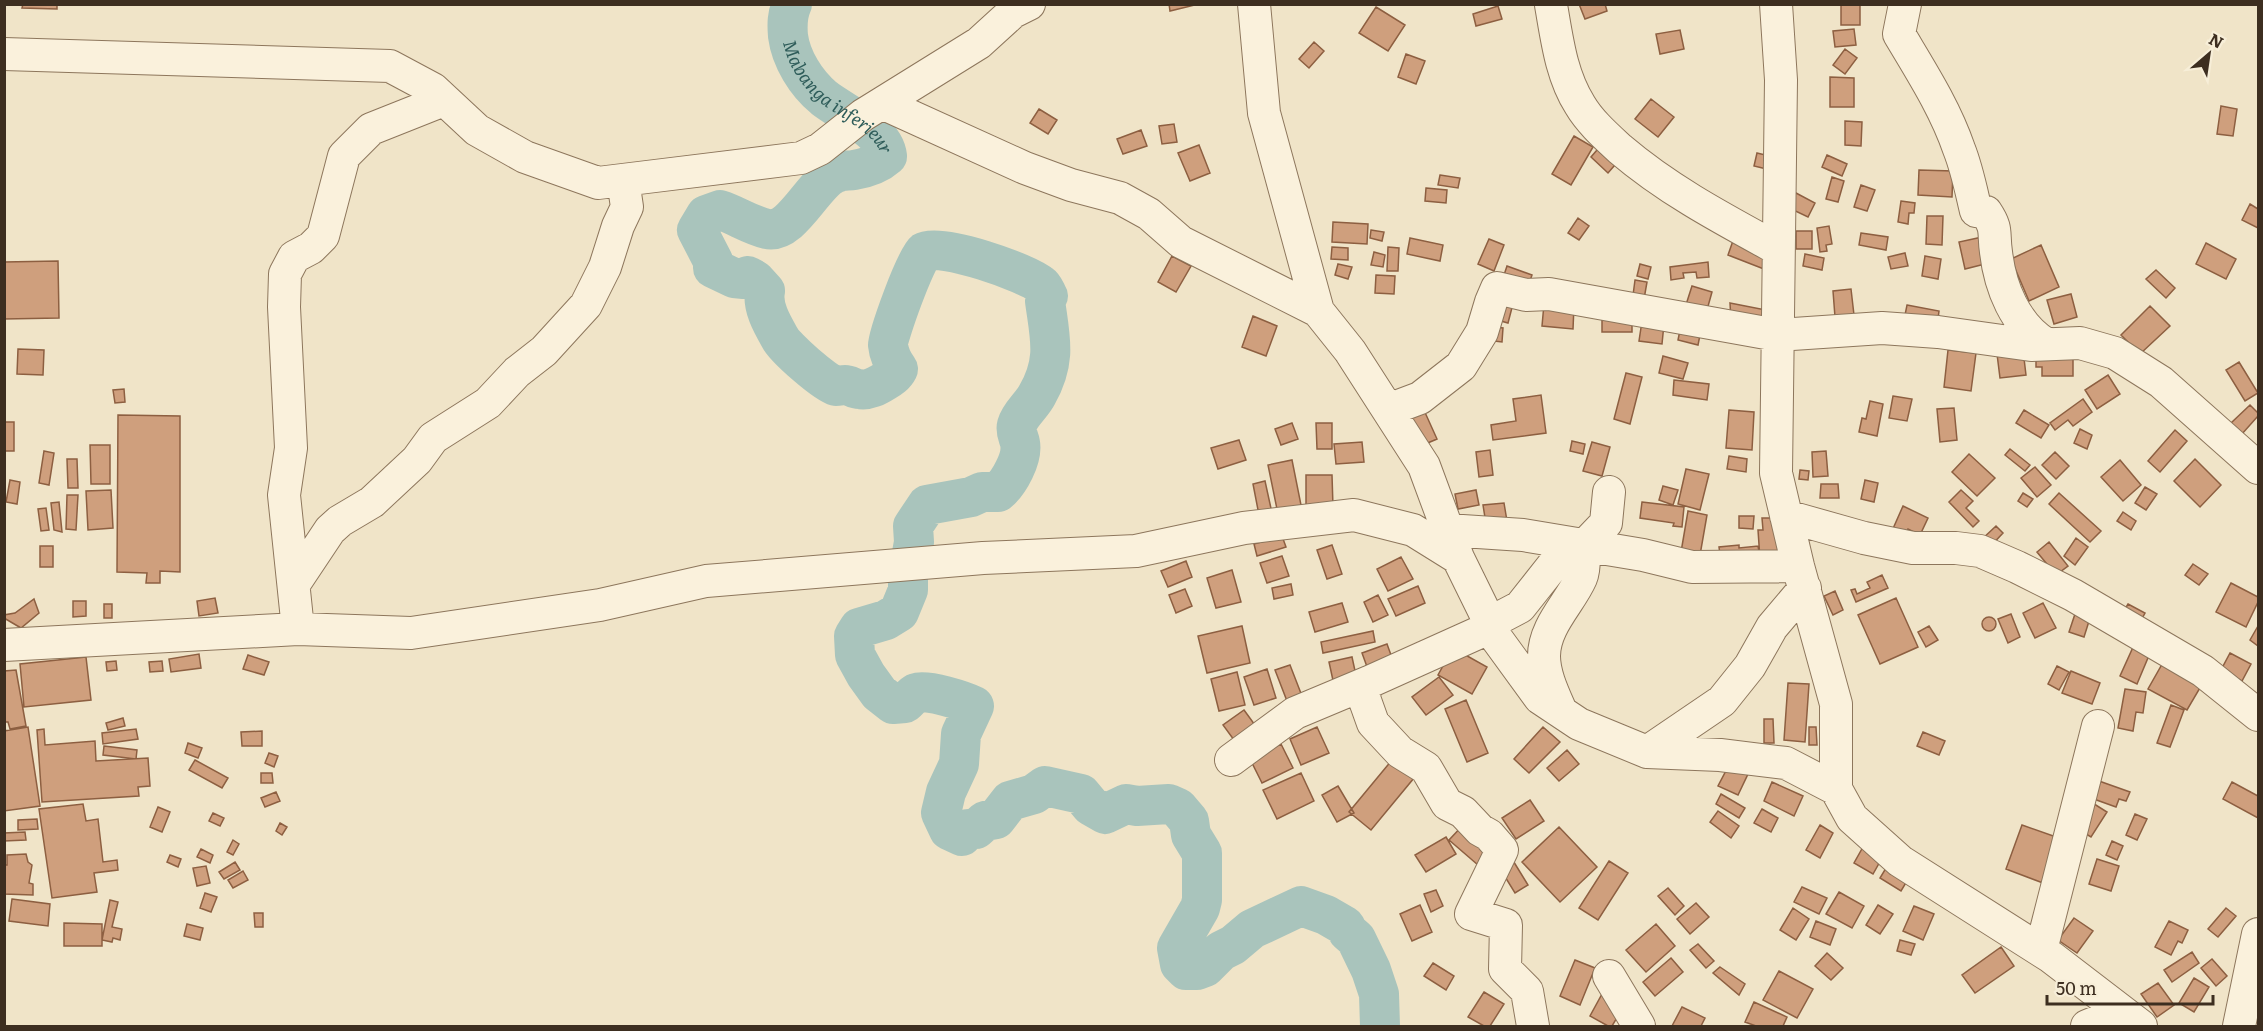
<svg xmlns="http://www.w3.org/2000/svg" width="2263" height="1031" viewBox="0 0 2263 1031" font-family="Literata,serif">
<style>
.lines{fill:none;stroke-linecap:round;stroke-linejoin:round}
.river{stroke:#a9c4bc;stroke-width:40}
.building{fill:#cf9f7d;stroke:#8d5f41;stroke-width:1.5}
.minor-casing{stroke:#8d765c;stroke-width:34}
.minor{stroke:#faf1dc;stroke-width:32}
.labels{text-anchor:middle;stroke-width:5;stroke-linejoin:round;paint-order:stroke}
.water-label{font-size:18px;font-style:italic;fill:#2f5d5a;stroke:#f7eed8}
</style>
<rect width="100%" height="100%" fill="#f0e4c8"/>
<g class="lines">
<!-- river -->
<path class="river" id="s1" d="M792,4c-5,11 -5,20 -4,32 3,23 18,47 36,62 19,15 60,32 63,58 -9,8 -21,12 -33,14 -6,1 -13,0 -18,3 -22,8 -44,62 -69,56 -17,-4 -31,-14 -47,-19l-14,5 -9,15 16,31v7l21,10 10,1 4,-3 7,4 10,11c-3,16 7,33 15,47 5,10 45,45 56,48 3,0 6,-1 9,-1 5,0 9,4 14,4 9,2 18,-3 26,-8 5,-3 10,-6 13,-12 -6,-8 -9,-14 -10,-24 0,-10 28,-87 36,-93 15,-10 104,21 117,33 3,2 5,8 7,11l-3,5c5,37 12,59 -8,94 -5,10 -17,19 -20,30 -2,7 2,12 3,18 3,15 -11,40 -22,49h-16l-11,5 -44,8 -14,21 1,16 -6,33v15l-9,22 -13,8 -27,8 -5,8 1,19 11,20 13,18 14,11 12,-1c4,-3 7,-8 11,-10 11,-4 48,8 58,13l-13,28 -2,30 -13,28 -5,21 8,17 13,6 6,-7h8l9,-8 11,-2 14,-18 24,-7 11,-8 36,8 10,12 14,8 21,-10 11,2 32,-2 9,4 11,13 2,14 11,18v47l-2,8 -23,40 3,16 6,6h11l8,-3 16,-16 12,-6 19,-16 49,-23 25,9 19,11 3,6 8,7 15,31 8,24 1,32"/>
</g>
<!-- building -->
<path class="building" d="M23,4h34v5l-35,-1z
M1169,4h26v1l-25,6z
M1579,4h26l2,7 -22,8z
M1841,4h19v21h-19z
M1498,6l4,13 -26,7 -3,-12z
M1376,7l29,18 -17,26 -29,-18z
M1854,29l2,16 -21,2 -2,-16z
M1680,30l4,19 -24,5 -4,-20z
M1314,42l10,9 -15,17 -10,-9z
M1845,49l12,9 -12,16 -12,-9z
M1406,54l19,7 -9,23 -18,-7z
M1830,77l24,1v29h-24z
M1651,99l23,18 -16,20 -23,-18z
M2221,106l16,3 -4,27 -16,-2z
M1039,109l18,11 -9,14 -18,-11z
M1845,121l17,1 -1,24 -16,-1z
M1174,124l3,18 -15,2 -3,-18z
M1141,130l6,16 -24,8 -6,-15z
M1574,136l19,11 -22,38 -19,-11z
M1603,143l18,15 -13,15 -17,-16z
M1199,145l11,28 -20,8 -12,-28z
M1757,153l21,5 -3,13 -21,-5z
M1827,155l20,9 -5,12 -20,-9z
M1919,170l34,1 -1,26 -34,-2z
M1440,175l20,3 -2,10 -20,-3z
M1832,177l12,4 -6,21 -12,-3z
M1861,185l14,5 -8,21 -13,-4z
M1426,188l21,2 -1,13 -21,-2z
M1796,193l19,10 -7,14 -19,-9z
M1901,201l14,2 -1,10h-5l-1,11 -10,-2z
M2250,204l8,5v19l-16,-8z
M1927,216h16l-1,29 -16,-1z
M1578,218l11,8 -10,14 -11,-7z
M1333,222l35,2 -1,20 -35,-2z
M1829,226l3,18 -6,1 1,6 -7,1 -3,-24z
M1371,230l13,2 -2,9 -12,-3z
M1796,231h16v18h-16z
M1861,233l27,4 -2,13 -27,-5z
M1735,235l42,15 -8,21 -41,-16z
M1987,236l6,26 -28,7 -6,-27z
M1410,238l33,7 -3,16 -33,-7z
M1489,239l15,6 -10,26 -16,-7z
M2206,243l30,16 -10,20 -30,-15z
M2041,245l18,42 -30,14 -18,-42z
M1332,247l16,1v12l-17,-1z
M1388,247l11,1 -1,23h-11z
M1374,252l11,3 -2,12 -12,-2z
M1905,253l3,13 -17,3 -3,-12z
M1805,254l19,4 -2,12 -19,-4z
M1172,256l19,10 -15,26 -18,-10z
M1925,256l16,3 -3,20 -16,-3z
M58,261l1,57 -55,1v-57z
M1708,262l1,15 -12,1 -1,-6 -13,1 1,5 -13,2 -1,-13z
M1338,264l14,3 -4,12 -13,-4z
M1640,264l11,3 -3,12 -11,-3z
M1507,266l25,9 -5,15 -25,-9z
M2156,270l19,18 -9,10 -20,-19z
M1376,275l19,1 -1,18 -19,-1z
M1635,280l12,2 -4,23 -11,-2z
M1692,286l20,6 -7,25 -21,-6z
M1851,289l3,26 -19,2 -2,-26z
M2071,294l6,23 -23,7 -7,-24z
M1515,296l-7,27 -14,-4z
M1730,303l36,7 -4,19 -31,-7z
M1544,304l30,2 -1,23 -31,-3z
M1907,305l32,6 -2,15 -33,-6z
M2150,306l20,20 -30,28 -19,-19z
M1253,316l24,10 -11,30 -24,-9z
M1602,317h30v15h-30z
M1642,321l22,3 -2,20 -23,-3z
M1681,325l20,5 -3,15 -20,-5z
M1488,326l15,2 -1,14 -16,-2z
M18,349l26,1 -1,25 -26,-1z
M1948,350l28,3 -5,38 -27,-4z
M2023,350l3,25 -26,3 -3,-24z
M1663,356l25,7 -5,16 -24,-6z
M2036,356h37v20h-31v-9h-6z
M2239,362l19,31 -13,8 -19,-31z
M1626,373l16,4 -12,47 -16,-5z
M2108,375l12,19 -23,15 -12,-19z
M1674,380l35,4 -2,16 -34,-5z
M124,389l1,13 -10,1 -2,-13z
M1541,395l5,38 -53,7 -2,-15 25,-4 -3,-22z
M1893,396l19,3 -5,22 -18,-3z
M2083,399l9,13 -19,14 -5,-6 -13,10 -5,-7z
M1870,401l13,3 -6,32 -18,-4 3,-14 4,1z
M2250,405l8,8v3l-16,18 -11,-11z
M1423,408l14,31 -14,6 -13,-31z
M1954,408l3,32 -17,2 -3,-33z
M1729,410l25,2 -2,38 -26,-2z
M2024,410l25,15 -8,13 -25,-15z
M118,415l62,1v156l-20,-1v12h-14l1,-10 -30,-1z
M4,422h10v29h-10z
M1292,423l6,16 -17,6 -6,-16z
M1316,423h16v26h-15z
M2080,429l12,6 -5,14 -13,-6z
M2175,430l12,11 -27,31 -12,-11z
M1239,440l7,20 -28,9 -7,-21z
M1572,441l13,3 -2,10 -13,-3z
M1362,442l2,20 -28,2 -2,-20z
M1592,442l18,5 -8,29 -19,-5z
M90,445h20v39h-19z
M2010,449l20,16 -5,6 -20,-16z
M1490,450l3,25 -14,2 -3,-25z
M44,451l10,2 -5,32 -10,-2z
M1826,451l2,25 -15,1 -1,-25z
M2055,452l14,14 -13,13 -14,-14z
M1969,454l26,24 -18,18 -25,-24z
M1729,456l18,3 -1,13 -19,-3z
M67,459h10l1,29h-10z
M2195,459l26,26 -21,22 -26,-26z
M1292,460l10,50 -24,4 -10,-49z
M2120,460l21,25 -18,16 -22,-24z
M2035,467l16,18 -14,12 -16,-19z
M1686,469l23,5 -9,36 -22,-6z
M1800,470l9,1 -1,9 -9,-1z
M1306,475h26l1,32h-27z
M10,480l10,2 -3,22 -11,-2z
M1865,480l13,3 -4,19 -13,-3z
M1265,481l7,32 -13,2 -6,-31z
M1821,484h17l1,14h-19z
M1663,486l15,4 -5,15 -14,-5z
M2145,487l12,7 -11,16 -11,-7z
M111,490l2,38 -25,2 -2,-39z
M1476,490l3,15 -21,4 -3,-15z
M1961,490l12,11 -7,7 13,13 -6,6 -24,-25z
M2023,493l10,6 -6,8 -9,-6z
M2059,493l42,38 -11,11 -41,-38z
M67,495h11l-2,35 -10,-1z
M59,502l3,30 -8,-2 -3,-27z
M1642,502l42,5 -2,20 -9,-1 1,-3 -34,-5z
M1504,503l3,18 -21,3 -3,-19z
M1903,506l25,12 -8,17 -12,-6 -3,8 -13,-6z
M46,508l3,22 -8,1 -3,-22z
M1688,511l19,4 -8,46 -19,-3z
M2123,512l13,9 -5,9 -14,-9z
M1739,516h15l-1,13 -14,-1z
M1762,518h18l2,40 -22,1 -2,-29h5z
M1996,526l7,7 -15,16 -8,-8z
M1282,536l4,11 -29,9 -3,-12z
M2076,538l12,9 -13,18 -11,-9z
M2049,542l19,24 -12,9 -19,-23z
M1332,545l10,29 -15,5 -10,-29z
M1739,545v3l19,-2 2,11 -39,5 -2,-15z
M40,546h13v21h-13z
M1282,556l7,20 -22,7 -7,-20z
M1401,557l12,22 -25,12 -11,-22z
M1186,561l6,16 -24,10 -7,-16z
M2193,564l15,10 -9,11 -14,-10z
M1232,570l9,32 -25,6 -9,-30z
M1882,575l6,13 -32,14 -5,-12 4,-1 2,5 13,-6 -3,-6z
M2231,583l27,14v5l-12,25 -30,-15z
M1291,584l2,11 -19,4 -2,-11z
M1418,586l7,17 -29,13 -8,-17z
M1185,589l7,17 -16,7 -7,-18z
M1835,591l8,19 -10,5 -9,-19z
M1378,595l10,20 -15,7 -9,-20z
M215,598l3,15 -19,3 -2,-15z
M1896,598l22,49 -38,17 -22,-49z
M34,599l5,14 -18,15 -17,-10v-3l11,-2z
M73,601h13v15l-13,1z
M1342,603l6,19 -33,10 -6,-20z
M2043,603l13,25 -21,10 -12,-25z
M104,604h8v14h-8z
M2128,604l17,9 -6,11 -17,-10z
M2011,614l9,23 -12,6 -10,-24z
M2075,614l15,4 -6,19 -15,-5z
M1982 624a7 7 0 1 1 14 0a7 7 0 1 1-14 0Z
M1242,626l8,37 -43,10 -9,-37z
M1929,626l9,14 -12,7 -8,-15z
M2258,626v20l-8,-6z
M1373,631l2,11 -52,11 -2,-11z
M1387,644l8,22 -25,9 -8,-22z
M2134,645l16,8 -13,31 -17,-8z
M1453,648l34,19 -15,27 -34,-19z
M2230,653l21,11 -9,17 -21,-11z
M199,654l2,14 -30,4 -2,-13z
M248,655l21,7 -5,13 -21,-6z
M86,657l5,43 -67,7 -4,-43z
M1352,657l5,23 -23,5 -5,-23z
M2165,659l39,22 -17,29 -39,-21z
M116,661l1,9 -10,1 -1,-9z
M162,661l1,10 -13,1 -1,-10z
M1290,665l12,31 -15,5 -12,-31z
M2057,666l12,6 -10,18 -11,-6z
M1267,669l9,29 -22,7 -10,-28z
M16,670l10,56 -16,3 -2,-7h-4v-51z
M2071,671l29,12 -8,21 -30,-11z
M1237,672l8,33 -26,6 -8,-32z
M1439,677l14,18 -27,20 -14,-18z
M1788,683l21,1 -4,58 -21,-2z
M2125,689l21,3 -3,21 -7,-1 -3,19 -15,-3z
M1466,700l22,53 -21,9 -22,-53z
M2171,705l13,5 -14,37 -13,-4z
M1244,710l11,15 -21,15 -11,-15z
M123,718l2,8 -17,4 -2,-7z
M1764,719h9l1,24h-10z
M28,727l12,79 -36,5v-80z
M1317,727l12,26 -28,12 -11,-26z
M1543,727l17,15 -31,31 -15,-14z
M1809,727h7l1,18h-8z
M44,729l1,16 50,-4 1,20 52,-3 2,28 -12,1 1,9 -97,6 -5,-72z
M136,729l2,10 -35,5 -1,-11z
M262,731v15h-20l-1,-14z
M1923,732l22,9 -6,14 -22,-9z
M188,743l14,5 -4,10 -13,-5z
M1281,744l12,24 -31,15 -12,-24z
M104,746l33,4 -1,9 -33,-4z
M1567,750l12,14 -20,17 -12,-13z
M269,753l9,3 -4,11 -9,-4z
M195,760l33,18 -6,10 -33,-18z
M1392,760l22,18 -43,52 -22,-18z
M1729,765l19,9 -10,21 -20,-9z
M261,773h11l1,10h-12z
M1301,773l13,28 -37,18 -14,-29z
M2099,781l31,11 -4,9 -7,-2 -3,8 -25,-9z
M1772,782l31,14 -9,20 -30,-15z
M2232,782l26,14v22l-35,-19z
M1338,786l16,27 -17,9 -15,-27z
M276,792l4,9 -15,6 -4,-9z
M1721,794l24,14 -6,10 -23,-14z
M1530,800l14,21 -28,18 -14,-21z
M2091,802l16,10 -16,25 -15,-9z
M83,804l3,17 12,-2 5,43 14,-2 1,10 -24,3 3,19 -45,6 -13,-89z
M158,807l12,5 -8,20 -12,-5z
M1762,809l16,9 -7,14 -17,-9z
M1718,811l21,15 -8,12 -21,-16z
M213,813l11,5 -4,8 -11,-5z
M2135,814l12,5 -10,21 -11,-5z
M37,819l1,10 -20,1v-10z
M280,823l7,4 -5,8 -6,-4z
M1465,823l28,24 -15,18 -29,-25z
M1820,825l13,8 -13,25 -14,-8z
M2022,825l37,13 -16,45 -37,-14z
M1559,827l38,40 -37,35 -38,-40z
M25,832l1,8 -22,1v-8z
M1446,837l10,17 -30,18 -11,-17z
M233,840l6,4 -6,11 -6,-3z
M2112,841l11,5 -6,14 -11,-5z
M1863,847l19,11 -9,16 -19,-11z
M201,849l12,6 -3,8 -13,-6z
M26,854l2,8 4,3 -3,18 4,1v11l-29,-1v-29h3v-10z
M170,855l11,4 -3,8 -11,-5z
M1512,859l16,26 -13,8 -16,-26z
M2097,859l22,7 -8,25 -22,-7z
M1609,861l19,12 -30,47 -19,-12z
M235,862l5,8 -16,9 -5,-7z
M1889,863l21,13 -9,15 -21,-13z
M206,866l4,17 -13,3 -4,-18z
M243,871l5,9 -15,8 -5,-8z
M1802,887l25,11 -8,16 -25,-12z
M1668,888l16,18 -9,9 -17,-19z
M1436,890l7,16 -12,6 -7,-18z
M1839,892l25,14 -12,22 -26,-14z
M205,893l12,4 -6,15 -11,-4z
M12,899l38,5 -2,22 -39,-5z
M110,900l8,2 -6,25 10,2 -2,11 -7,-2 -1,4 -10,-2z
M1696,903l13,14 -19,17 -13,-15z
M1420,905l12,27 -20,9 -12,-27z
M1878,905l15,9 -13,20 -14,-9z
M1914,906l20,8 -11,26 -20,-9z
M1793,908l16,11 -13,21 -16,-10z
M2226,908l10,8 -18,21 -10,-8z
M254,913h9v14h-8z
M2074,918l19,13 -16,22 -19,-13z
M1816,921l20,8 -6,16 -20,-8z
M2169,921l19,9 -6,13 -4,-2 -7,14 -16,-8z
M64,923l38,1v22h-38z
M187,924l16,4 -3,12 -16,-4z
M1656,924l19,22 -29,26 -20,-22z
M1900,940l15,4 -4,11 -14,-4z
M1698,944l16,17 -8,7 -16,-18z
M2001,947l13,19 -39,27 -13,-18z
M2192,952l7,11 -27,19 -8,-12z
M1827,953l16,15 -12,12 -16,-14z
M1671,958l12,14 -28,24 -12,-14z
M2212,959l15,17 -11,10 -15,-18z
M1575,960l20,8 -15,37 -20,-9z
M1433,963l21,13 -8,14 -22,-14z
M1720,967l25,17 -6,11 -26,-22z
M1779,971l34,18 -16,29 -34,-18z
M2194,978l15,9 -15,25 -15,-9z
M2158,983l16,22 -17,12 -16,-23z
M1484,992l20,12 -14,22h-6l-16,-9z
M1602,994l22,12 -12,20h-4l-18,-10z
M1754,1002l33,15 -4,9h-27l-11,-4z
M1682,1007l23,11 -4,8h-29z"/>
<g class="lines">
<defs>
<path id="minor" d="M1254,4l10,109 54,198 32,40 74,115 34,92 29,59 2,11 51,70 39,26 68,28 73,3 66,8 50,26 16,29 48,43 151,96 90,69
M1776,4l5,76 -5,393 22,93 38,138v85
M1905,4l-6,30c22,37 46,74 60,115 8,20 12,41 17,62l10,1c12,18 7,20 10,40 4,35 19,73 50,92
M1551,5c6,34 10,70 29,100 10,17 26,31 40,44 48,41 103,70 158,100
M4,54l386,12 43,23 44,41 48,27 73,26 203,-25 19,-9 43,-34 116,-72 34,-31 16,-8
M884,104l141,64 46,17 49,13 29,16 32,28 137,69
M1388,410l32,-12 41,-32 21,-34 9,-30 6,-14 29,7 23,-1 228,41 105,-7 56,4 93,13 49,-2 35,10 46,29 97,86
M1786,516l78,22 49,10h43l24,3 37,16 56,28 130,76 55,44
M1447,530l76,5 120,20 49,12 106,-1
M294,584l36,-54 10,-9 32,-19 45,-42 16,-22 55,-35 29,-31 27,-21 42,-46 19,-38 13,-41 9,-19 -4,-27
M298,629l-14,-134 7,-47 -7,-141 1,-33 9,-17 17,-9 12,-12 21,-80 27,-27 73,-29
M4,645l294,-16 113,4 189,-28 106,-24 277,-23 153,-7 108,-23 110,-13 59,15 45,28
M1369,682l-6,13 10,28 27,29 26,16 21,36 16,8 17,18 9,5 13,15 -31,64 35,11 -1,44 22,22 6,35
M1560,709c-7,-16 -16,-35 -16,-53 0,-30 26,-53 37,-78 4,-9 3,-23 3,-32
M1647,752l75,-51 28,-35 22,-39 33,-39
M1231,760l64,-47 74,-31 120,-54 12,-11 19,-10 38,-48 26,-13 22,-23 3,-31
M2041,950l57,-224
M1609,976l30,50
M2087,1026l17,-7 22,7
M2239,1026l19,-92"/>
</defs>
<!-- minor casing -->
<use href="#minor" class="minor-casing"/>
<!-- minor -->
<use href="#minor" class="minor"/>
</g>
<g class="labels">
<!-- water labels -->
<g class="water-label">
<text dy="6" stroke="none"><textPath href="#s1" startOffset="114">Mabanga inferieur</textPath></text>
</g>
</g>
<!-- border -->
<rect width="2263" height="1031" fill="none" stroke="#3d2e20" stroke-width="12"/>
<!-- north arrow -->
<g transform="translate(2209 54) rotate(29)" stroke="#f7eed8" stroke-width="4.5" paint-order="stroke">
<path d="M0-4.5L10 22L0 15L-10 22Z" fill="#3d2e20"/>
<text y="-9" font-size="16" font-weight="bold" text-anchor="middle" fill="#3d2e20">N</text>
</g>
<!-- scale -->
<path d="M2047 995v9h166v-9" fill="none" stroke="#3d2e20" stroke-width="3"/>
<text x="2056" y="995" font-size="18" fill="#3d2e20" stroke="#f7eed8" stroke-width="4.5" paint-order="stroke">50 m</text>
</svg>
